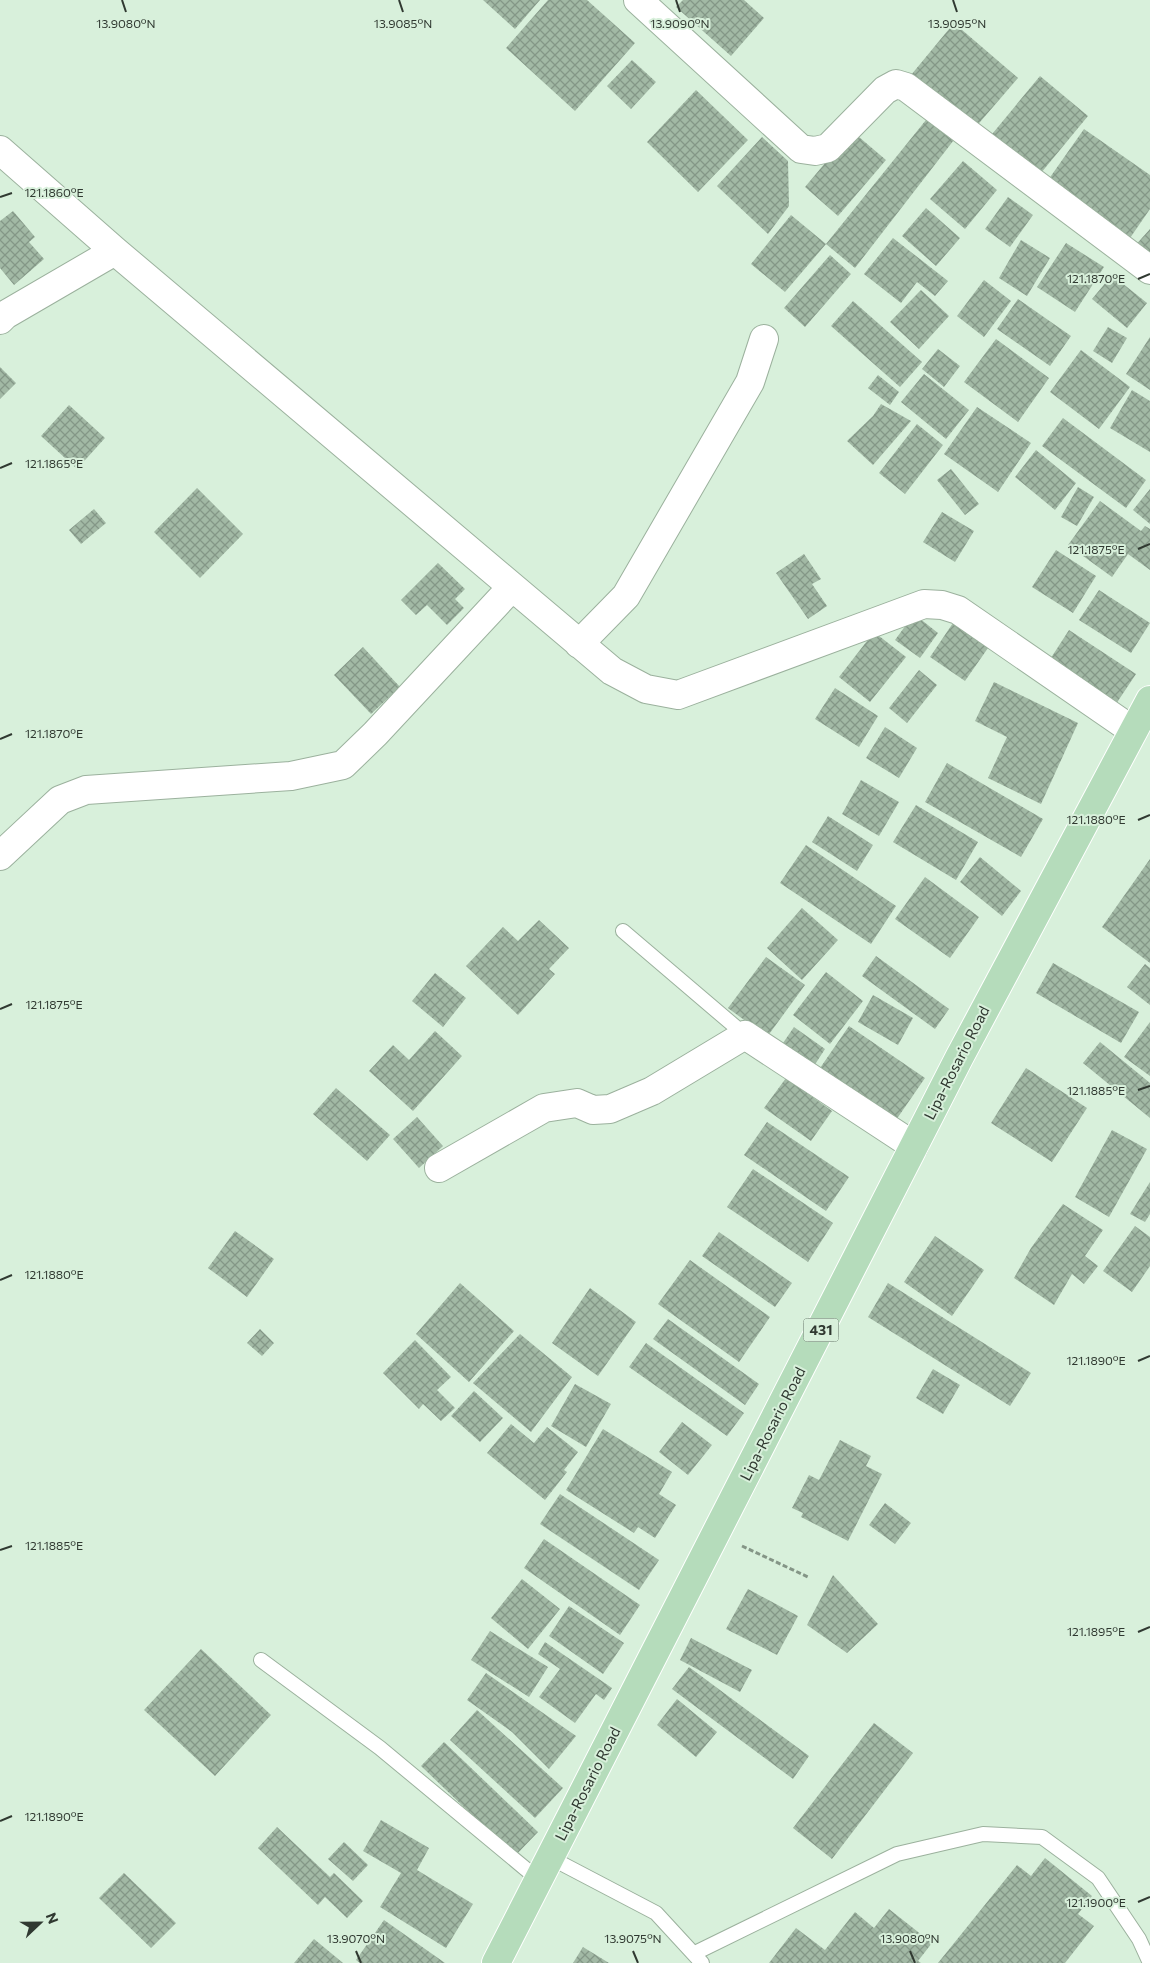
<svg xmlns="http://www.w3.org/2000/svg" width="1150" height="1963" viewBox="0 0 1150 1963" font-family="Commissioner,sans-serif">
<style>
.building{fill:url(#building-cross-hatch)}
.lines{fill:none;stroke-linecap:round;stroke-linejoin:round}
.lane-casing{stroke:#9bb19d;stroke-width:16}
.street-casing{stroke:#9bb19d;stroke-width:30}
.primary-casing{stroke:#fff;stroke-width:30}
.path{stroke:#849586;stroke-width:3;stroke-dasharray:5 2.5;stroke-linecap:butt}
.lane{stroke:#fff;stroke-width:14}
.street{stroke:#fff;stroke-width:28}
.primary{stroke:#b5dcbb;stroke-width:28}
.ticks{fill:none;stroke:#303931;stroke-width:2}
.labels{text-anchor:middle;stroke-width:4;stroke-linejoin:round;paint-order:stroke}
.shield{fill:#d8f0db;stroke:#627064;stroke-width:1}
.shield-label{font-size:14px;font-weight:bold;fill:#303931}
.street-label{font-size:15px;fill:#303931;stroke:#d8f0db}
.ticks-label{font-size:12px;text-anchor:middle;fill:#303931;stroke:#d8f0db;stroke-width:4;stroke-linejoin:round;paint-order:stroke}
</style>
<defs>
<pattern id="building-cross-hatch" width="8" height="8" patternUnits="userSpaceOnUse" patternTransform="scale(1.25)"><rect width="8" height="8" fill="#a2b9a5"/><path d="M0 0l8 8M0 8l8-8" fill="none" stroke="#849787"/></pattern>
</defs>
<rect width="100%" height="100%" fill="#d8f0db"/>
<!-- building -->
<path class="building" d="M483,0h57l-25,29z
M548,0h39l48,43 -60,68 -69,-63z
M683,0h61l20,18 -33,38 -55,-49z
M954,23l64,55 -44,51 -63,-54z
M632,60l24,22 -25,27 -24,-23z
M1040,76l48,40 -52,63 -48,-40z
M696,90l52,50 -50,52 -51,-50z
M930,115l27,21 -102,132 -29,-24z
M1084,129l66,46v34l-22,32 -82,-58z
M852,131l34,29 -48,56 -33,-29z
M762,137l26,24 1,45 -21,28 -51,-48z
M963,161l34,29 -32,39 -35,-30z
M1008,197l25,18 -23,32 -25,-18z
M926,208l34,30 -24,28 -34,-30z
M13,211l22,26 -6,5 15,17 -30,26 -14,-17v-47z
M791,215l35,29 -41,48 -34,-28z
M1150,229v33l-17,-14z
M893,238l55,43 -13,15 -18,-14 -16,21 -37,-29z
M1021,240l29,18 -23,38 -28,-18z
M1066,243l38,24 -29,45 -38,-25z
M830,255l21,19 -46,53 -21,-19z
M1112,275l35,28 -20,25 -35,-29z
M984,280l27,21 -27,36 -27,-21z
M921,290l28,26 -30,33 -29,-27z
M1018,299l53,37 -21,30 -53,-37z
M853,301l69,61 -22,25 -69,-61z
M1108,327l19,11 -15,25 -19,-12z
M1150,337v53l-24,-16z
M996,339l53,39 -31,44 -54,-40z
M938,349l22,17 -16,21 -22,-18z
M1081,350l49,37 -31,42 -49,-37z
M0,367l16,16 -16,16z
M924,374l45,36 -23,29 -45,-37z
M878,375l21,17 -9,13 -22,-17z
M1132,390l18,11v51l-40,-24z
M881,404l30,17 -38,44 -26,-24 26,-25z
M69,405l36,33 -28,31 -36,-33z
M977,407l54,36 -33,49 -54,-38z
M1063,418l83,62 -20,28 -84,-62z
M917,424l26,21 -38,49 -26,-21z
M1036,450l40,33 -21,27 -40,-33z
M951,469l28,35 -14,11 -28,-35z
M1078,487l16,10 -17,29 -16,-9z
M197,488l46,46 -43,44 -46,-46z
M1150,489v35l-17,-14z
M1100,501l41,30 4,-5 5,3v41l-22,-16 -16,23 -44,-32z
M94,509l12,14 -25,21 -12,-14z
M942,512l32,19 -19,31 -32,-20z
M1056,550l40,26 -23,37 -41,-26z
M804,554l17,25 -9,5 15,22 -19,13 -32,-46z
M438,563l27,26 -10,10 9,9 -17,17 -20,-20 -11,10 -15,-15z
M1099,590l51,33 -19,30 -52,-33z
M914,614l24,19 -18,25 -25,-18z
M953,623l35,25 -23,33 -35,-24z
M1069,630l67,44 -22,33 -67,-43z
M874,632l32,25 -36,45 -31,-25z
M363,647l37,40 -29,27 -37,-39z
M919,670l18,15 -30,38 -18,-15z
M994,682l84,41 -37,81 -53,-26 19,-41 -32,-16z
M835,688l43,28 -19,31 -44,-28z
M885,727l32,21 -18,30 -33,-20z
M947,763l96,56 -22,38 -96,-55z
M861,780l38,22 -20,34 -37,-22z
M916,805l62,37 -22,38 -63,-38z
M828,816l45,29 -16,26 -45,-29z
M806,845l90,61 -25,38 -91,-61z
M980,857l41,34 -19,25 -42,-34z
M1150,859v104l-48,-36z
M925,877l54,40 -29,41 -55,-39z
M802,908l36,32 -36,40 -35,-32z
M539,920l30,28 -20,21 6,5 -37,41 -52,-49 37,-39 15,14z
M876,956l73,53 -14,20 -73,-53z
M766,957l39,28 -38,52 -39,-29z
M1053,963l86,49 -18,31 -85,-50z
M1145,964l5,4v37l-23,-18z
M826,972l37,29 -33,43 -37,-29z
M435,973l31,25 -23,29 -31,-26z
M873,995l40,23 -15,27 -40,-23z
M1150,1022v54l-26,-19z
M849,1026l76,52 -31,45 -76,-52z
M794,1027l31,22 -11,17 -31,-23z
M435,1031l27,25 -49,55 -44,-40 24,-26 16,15z
M1100,1042l50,41v35l-67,-55z
M1026,1068l61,40 -35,54 -61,-39z
M786,1078l46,33 -21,30 -47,-33z
M336,1088l54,47 -23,26 -54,-47z
M417,1117l26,29 -24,22 -26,-29z
M767,1122l82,55 -23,34 -82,-56z
M1112,1130l35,19 -38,68 -34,-20z
M753,1169l80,54 -25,39 -81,-55z
M1150,1182v32l-5,8 -15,-8z
M1063,1204l40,26 -18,26 13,10 -14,18 -12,-10 -18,31 -40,-27 17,-30z
M1135,1226l15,11v29l-18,26 -29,-21z
M235,1231l39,28 -27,38 -39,-29z
M719,1232l73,51 -17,24 -73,-51z
M935,1236l49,34 -32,46 -48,-34z
M690,1260l80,57 -31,45 -81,-58z
M460,1283l54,48 -45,51 -53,-48z
M888,1283l143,90 -21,33 -142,-89z
M590,1288l46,34 -38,54 -46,-33z
M668,1319l91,65 -14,21 -92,-66z
M260,1329l14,14 -12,13 -15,-13z
M520,1334l52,43 -41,55 -58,-49z
M415,1340l36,37 -14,13 18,18 -14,13 -18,-17 -4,5 -36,-36z
M646,1343l98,70 -17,23 -98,-69z
M933,1369l27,16 -17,29 -27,-16z
M575,1384l36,20 -25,43 -35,-21z
M474,1391l29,27 -23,24 -29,-26z
M682,1422l30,23 -24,30 -29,-23z
M511,1424l23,19 13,-16 31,25 -14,18 3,2 -22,28 -58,-47z
M603,1429l69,43 -13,22 17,11 -21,33 -17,-11 -4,6 -68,-43z
M840,1440l31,16 -5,10 16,8 -34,67 -47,-24 2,-4 -11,-5 17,-33 10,5z
M560,1494l99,66 -20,30 -99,-66z
M885,1503l26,20 -16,21 -26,-19z
M544,1539l96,66 -20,30 -96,-67z
M833,1575l45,49 -31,29 -40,-28z
M522,1579l38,30 -32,40 -37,-31z
M748,1589l50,27 -21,39 -51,-26z
M569,1606l55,37 -21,31 -54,-38z
M490,1631l58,36 -19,30 -58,-37z
M691,1638l61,32 -12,22 -60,-32z
M545,1642l67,46 -8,12 -8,-6 -21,29 -36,-26 21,-28 -22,-15z
M201,1649l70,66 -56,61 -71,-66z
M689,1667l120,89 -16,23 -121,-90z
M486,1673l90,63 -27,33 -37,-37 -45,-32z
M677,1699l40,33 -21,25 -39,-32z
M477,1710l86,78 -28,30 -85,-78z
M874,1723l39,30 -81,106 -39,-31z
M444,1742l94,90 -23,24 -94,-90z
M381,1820l48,28 -12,22 56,34 -27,44 -66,-41 21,-34 -38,-22z
M277,1827l53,50 4,-4 29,28 -16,17 -22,-21 -7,8 -60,-57z
M344,1842l24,23 -15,16 -25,-22z
M1045,1858l47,38 -14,18 16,12 -29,37h-127l79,-98 14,11z
M124,1873l52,50 -25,25 -52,-50z
M889,1909l43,34 -14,18 3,2h-152l27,-35 29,22 30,-38 19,16z
M384,1920l61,43h-85l-4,-3z
M314,1939l29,24h-49z
M583,1947l26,16h-36z"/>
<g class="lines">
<defs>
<path id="lane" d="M623,931l122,104
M261,1660l119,88 159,132
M551,1858l105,55 46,50
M695,1953l202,-99 86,-20 59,3 56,41 41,61 11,24"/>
<path id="street" d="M638,0l163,149 14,2 13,-3 57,-58 11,-6 10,3 244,183
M0,150l115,101 497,420 34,18 32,6 246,-91 18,1 16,5 174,120
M0,320l5,-5 110,-64
M579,644l47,-48 124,-214 14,-43
M0,856l60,-56 26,-10 205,-14 52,-11 32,-31 137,-147
M439,1168l105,-60 33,-5 16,7 17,-1 42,-18 93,-56 169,111"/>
<path id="primary" d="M496,1963l463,-905 191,-358"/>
</defs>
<!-- lane casing -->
<use href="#lane" class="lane-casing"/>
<!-- street casing -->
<use href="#street" class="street-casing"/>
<!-- primary casing -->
<use href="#primary" class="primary-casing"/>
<!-- path -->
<path class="path" d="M742,1546l66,31"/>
<!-- lane -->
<use href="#lane" class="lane"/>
<!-- street -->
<use href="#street" class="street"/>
<!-- primary -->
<use href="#primary" class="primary"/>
</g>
<!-- ticks -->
<path class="ticks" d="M122,0l4,12M399,0l4,12M676,0l4,12M953,0l4,12M0,197l12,-4M1138,279l12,-5M0,468l12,-5M1138,549l12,-5M0,739l12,-5M1138,820l12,-5M0,1009l12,-5M1138,1090l12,-4M0,1280l12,-5M1138,1361l12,-5M0,1550l12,-4M1138,1632l12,-5M0,1821l12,-5M1138,1902l12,-5M356,1951l5,12M633,1951l5,12M910,1951l5,12"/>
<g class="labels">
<!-- shield labels -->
<rect class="shield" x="803.5" y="1318.5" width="35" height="23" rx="4"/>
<g class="shield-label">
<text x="821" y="1335">431</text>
</g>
<!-- street labels -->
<g class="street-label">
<text transform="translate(957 1063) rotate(-63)" y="5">Lipa-Rosario Road</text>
<text transform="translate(773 1424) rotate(-63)" y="5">Lipa-Rosario Road</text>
<text transform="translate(588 1784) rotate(-63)" y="5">Lipa-Rosario Road</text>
</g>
</g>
<g class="ticks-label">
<text x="126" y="28">13.9080°N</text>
<text x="403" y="28">13.9085°N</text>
<text x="680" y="28">13.9090°N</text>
<text x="957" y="28">13.9095°N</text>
<text x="54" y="197">121.1860°E</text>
<text x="1096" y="283">121.1870°E</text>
<text x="54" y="468">121.1865°E</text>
<text x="1096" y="554">121.1875°E</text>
<text x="54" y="738">121.1870°E</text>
<text x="1096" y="824">121.1880°E</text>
<text x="54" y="1009">121.1875°E</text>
<text x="1096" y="1095">121.1885°E</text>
<text x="54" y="1279">121.1880°E</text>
<text x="1096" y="1365">121.1890°E</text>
<text x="54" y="1550">121.1885°E</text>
<text x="1096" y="1636">121.1895°E</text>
<text x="54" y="1821">121.1890°E</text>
<text x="1096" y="1907">121.1900°E</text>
<text x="356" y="1943">13.9070°N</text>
<text x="633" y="1943">13.9075°N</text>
<text x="910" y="1943">13.9080°N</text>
</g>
<!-- north arrow -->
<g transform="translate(40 1923) rotate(68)" stroke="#d8f0db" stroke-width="4" paint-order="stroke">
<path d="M0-4L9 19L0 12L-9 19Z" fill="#303931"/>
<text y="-8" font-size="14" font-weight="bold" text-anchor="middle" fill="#303931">N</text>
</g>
</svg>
